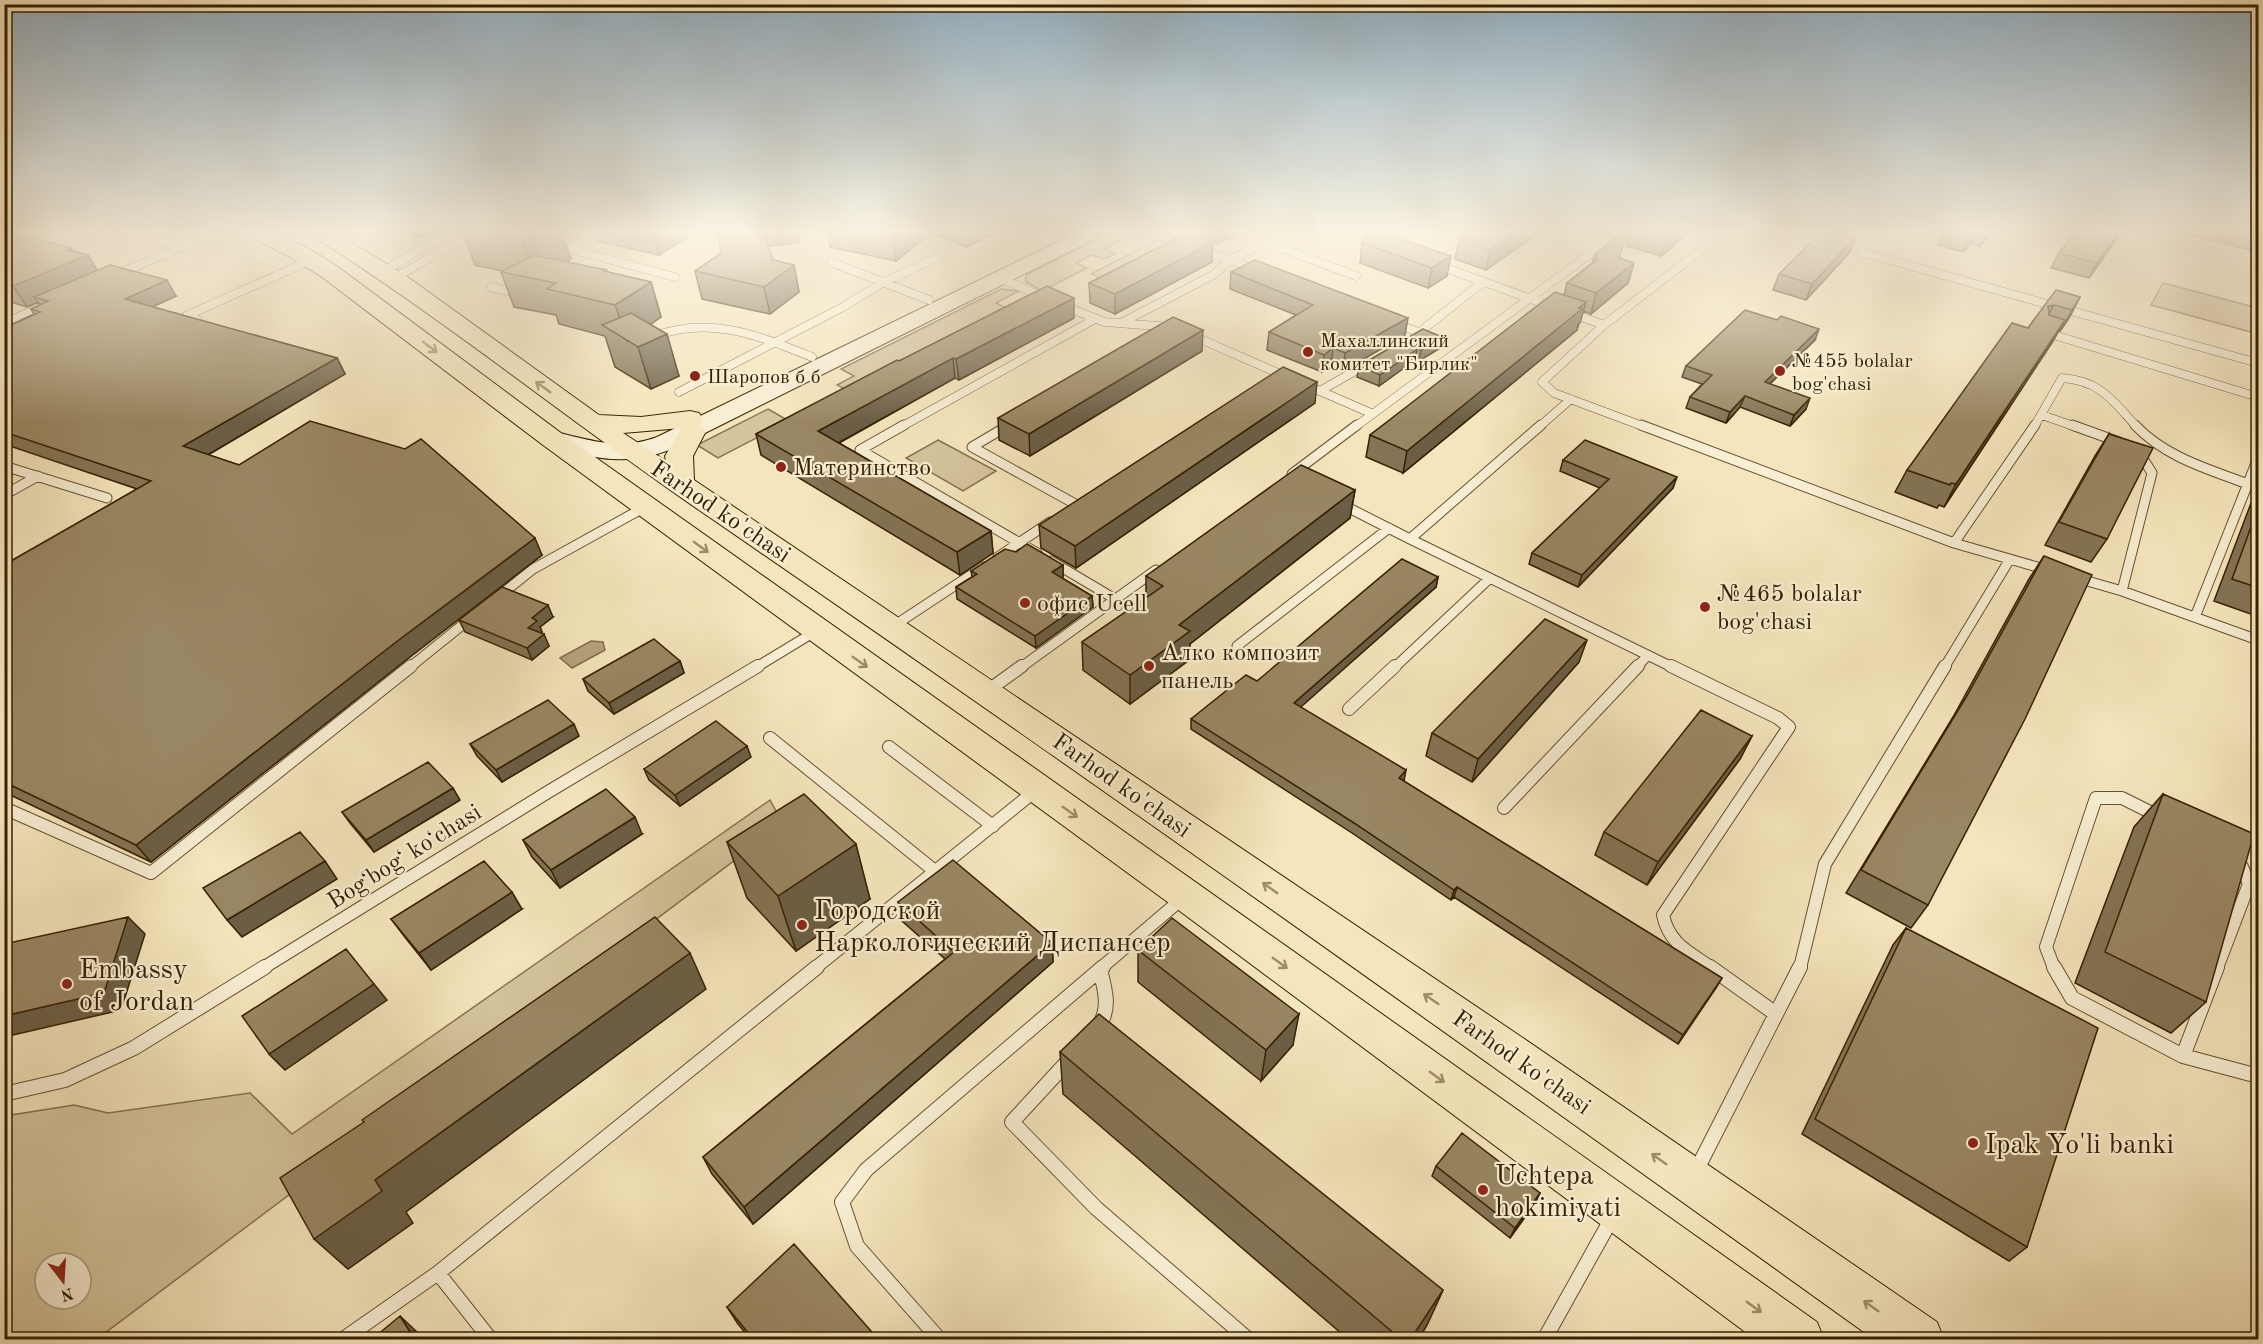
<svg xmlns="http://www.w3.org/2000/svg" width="2263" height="1344" viewBox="0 0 2263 1344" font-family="'Old Standard TT',serif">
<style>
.green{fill:#d5c49c;stroke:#86724e;stroke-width:1.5;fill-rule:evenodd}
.water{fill:#b4a27c;stroke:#826e4a;stroke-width:1.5}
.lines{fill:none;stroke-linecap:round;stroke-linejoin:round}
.lane-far3-casing{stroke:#66512f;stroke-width:9}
.lane-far2-casing{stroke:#66512f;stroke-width:11}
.lane-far1-casing{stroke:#66512f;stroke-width:14}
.lane-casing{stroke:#66512f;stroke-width:16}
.secondary-casing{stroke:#362000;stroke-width:2}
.primary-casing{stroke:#362000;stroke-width:2}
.lane-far3{stroke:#f8eed3;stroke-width:8}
.lane-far2{stroke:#f8eed3;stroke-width:9}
.lane-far1{stroke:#f8eed3;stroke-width:12}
.lane{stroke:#f8eed3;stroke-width:14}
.secondary{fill:#f8eed3;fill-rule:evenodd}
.primary{fill:#f5e5bc;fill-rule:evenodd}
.wall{fill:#847354;stroke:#362000;stroke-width:1.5}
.shaded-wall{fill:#6b5e45;stroke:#362000;stroke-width:1.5}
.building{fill:#998662;stroke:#362000;stroke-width:1.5}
.oneway{stroke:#9f8c67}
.poi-dot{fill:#8f2418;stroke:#f8eed3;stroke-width:2}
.labels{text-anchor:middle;stroke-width:4.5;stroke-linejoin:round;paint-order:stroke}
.far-poi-label{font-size:20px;fill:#362000;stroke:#f8eed3;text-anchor:start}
.poi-label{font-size:24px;fill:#362000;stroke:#f8eed3;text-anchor:start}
.street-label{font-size:24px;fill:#362000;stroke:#f8eed3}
.near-poi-label{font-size:28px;fill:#362000;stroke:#f8eed3;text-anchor:start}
</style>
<rect width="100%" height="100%" fill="#f5e5bc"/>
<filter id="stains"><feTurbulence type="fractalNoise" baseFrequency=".00333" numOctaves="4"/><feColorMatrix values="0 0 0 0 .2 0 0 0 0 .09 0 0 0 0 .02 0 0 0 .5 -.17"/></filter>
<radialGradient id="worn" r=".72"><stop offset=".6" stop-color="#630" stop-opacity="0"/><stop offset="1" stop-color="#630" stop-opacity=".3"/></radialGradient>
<!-- green -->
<path class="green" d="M1108,234l43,1 -10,5 -12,-4 -24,13 10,5 -11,5 -13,-4 -15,8 11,5 -45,23 -16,-9v-7z
M1157,240l29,11 -66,35 -29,-12z
M2163,283l95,25v26l-107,-29z
M1001,289l18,2 -23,12 12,6 -159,82 -12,-6 17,-9 -13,-7z
M768,409l21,12 -71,37 -21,-13z
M938,440l58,31 -33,20 -57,-33z
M770,800l13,24 -686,515 -92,1v-224l69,-11 34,8 142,-20 42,41zM45,1263h36v36h-36z"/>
<!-- water -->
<path class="water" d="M591,641l12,1 2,8 -33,18 -12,-10z"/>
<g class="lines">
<defs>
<path id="lane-far3" d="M1160,234l70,26 49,-26
M1346,234l29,10
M144,237l36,10
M1263,241l93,35
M22,243l19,-9
M555,245l120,32
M571,249l22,-15
M1861,252l397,111
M831,262l98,38
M1438,262l45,-28
M1435,264l118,43
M384,271l62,-37
M116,275l96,-41
M394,278l78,-44
M1000,278l47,21
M491,287l30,7
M1062,305l42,17 67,5
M1568,312l36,13
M198,320l-12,-4 125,-56
M4,323l40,-17
M1121,323l94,-49 15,-14 27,10
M1394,323l27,10
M2044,332l214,65
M1191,335l96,42
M1416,335l67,-53
M652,337c58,-22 105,-2 160,20
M1304,384l69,30
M1320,391l49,-28
M679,392l164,-85 41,-25 61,-28
M2042,415l34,12
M901,427l192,-107
M1006,427l5,-3
M1355,427l262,-193
M1539,427l32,-28
M1645,427l-91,-34 -12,-11 62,-57 118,-91
M2034,427l28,-49c39,3 50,22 75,49"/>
<path id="lane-far2" d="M904,425l-44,25 177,103
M1009,425l-37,22 105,58
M1641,425l313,118 97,28
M2072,425l47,17
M2135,425c30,32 73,44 113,59
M4,466l103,32
M1292,474l65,-49
M4,495l34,-19
M1339,503l71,36 131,-114
M1410,539l264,129
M1954,543l81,-118
M998,557l52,-35
M1051,561l64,38
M2077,578l45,13 136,49
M2122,591l30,-118 -10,-16 -5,-3
M498,597l35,-28 112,-62
M2195,617l63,-159
M892,627l91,-60
M1237,646l152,-118
M409,668l62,-50
M755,668l61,-37
M1020,668l136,-98
M1394,668l96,-90
M1636,668l12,-13
M1944,668l66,-109"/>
<path id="lane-far1" d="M1671,666l107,52 11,9 -126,188c6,29 26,37 49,53
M986,692l36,-26
M1349,709l46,-43
M770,738l166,134
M889,747l104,79
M4,808l147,65 260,-207
M1504,808l134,-142
M263,968l285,-176 210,-126
M815,968l220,-177
M1101,968l83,-71
M1800,968l25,-104 120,-198
M2054,968l-8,-21 50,-149h26l38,19
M2217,968l32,-84 -7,-17 -6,-6"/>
<path id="lane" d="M1710,967l66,47
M2054,967l18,31 111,58 75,20
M1096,1030c15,-19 10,-38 4,-60
M2183,1056l34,-89
M1070,1059l-58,63 84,86 153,132
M4,1094l61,-14 69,-32 131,-81
M1695,1173l105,-206
M438,1273l53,67
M342,1340l96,-67 379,-306
M940,1340l-83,-94 -15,-44 24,-32 237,-203
M1544,1340l68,-122"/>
<path id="secondary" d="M1074,234h25l-3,4 -421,210c-53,20 -80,10 -132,-4l-4,-5 4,-5 9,-3c36,9 68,20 105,6z"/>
<path id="primary" d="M249,234h28l29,13 32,20 223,166 1256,889 7,18h-68l-583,-434 -630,-461 -221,-168 -32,-20 -37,-19z
M312,234h25l65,39 197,142 42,2 49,-6 9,2 4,6 -4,6 7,6 -13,25 1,24 829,558 414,284 7,18h-69c-390,-280 -781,-559 -1176,-830 -129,-89 -251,-188 -383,-272zM682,428l-17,28 1,5 -43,-28z"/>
</defs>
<!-- lane-far3 casing -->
<use href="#lane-far3" class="lane-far3-casing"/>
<!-- lane-far2 casing -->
<use href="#lane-far2" class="lane-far2-casing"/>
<!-- lane-far1 casing -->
<use href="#lane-far1" class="lane-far1-casing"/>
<!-- lane casing -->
<use href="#lane" class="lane-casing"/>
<!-- secondary casing -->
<use href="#secondary" class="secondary-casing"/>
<!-- primary casing -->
<use href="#primary" class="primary-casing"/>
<!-- lane-far3 -->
<use href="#lane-far3" class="lane-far3"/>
<!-- lane-far2 -->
<use href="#lane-far2" class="lane-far2"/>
<!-- lane-far1 -->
<use href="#lane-far1" class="lane-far1"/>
<!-- lane -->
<use href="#lane" class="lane"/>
<!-- secondary -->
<use href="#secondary" class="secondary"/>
<!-- primary -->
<use href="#primary" class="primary"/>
</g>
<!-- wall -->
<path class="wall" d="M410,234h21l-13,4z
M463,234h99l9,25 -5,3 40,8 1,2 44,10 10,35 -10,7 28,52 -28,13 -36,-22 -10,-31 -46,-12 -3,-9 -42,-8 -13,-35 1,-1 -27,-6z
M595,234h97l-33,21 -62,-14z
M828,234h102l-34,27 -66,-14z
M934,234h60l-28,13z
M1185,234h51l-20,10 -3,-1 -1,19 -97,52 -25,-11 -1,-20z
M1366,234l81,42 -19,12 -68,-25 2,-20z
M1537,234l-51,36 -31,-11 4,-19z
M1629,234h58l-26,22 -35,-10z
M1943,234h48l-11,12 -10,-2 -7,8 -25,-7z
M2074,234h46l-31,44 -38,-10 8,-15z
M2187,234h72v18z
M1856,237l-6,15 -44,48 -33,-10 6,-16z
M800,242l-32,4 5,14 21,5 5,27 -29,22 -68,-15 -7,-28 26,-18z
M4,246l70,5 14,4 9,15 79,26 -24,11 185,51 8,16 -137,81 31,10 303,90 -136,105 -255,202 -147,-70v-227l133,-76 -133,-45v-116l30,-14 -3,-5 9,-4 -2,-3 -11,5 -23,-7z
M1595,254l24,4 15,5 -6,20 -37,31 -8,-3 -6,19 -174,143 -37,-16 4,-22 194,-140 3,-12 25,-20z
M1231,272l174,63 -62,36 -12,-5 -9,6 -55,-22 2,-18 27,-17 -66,-26z
M2056,290l24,7 -11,21 -9,13 -1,-1 -6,11 -109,166 -5,-2 -2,3 -42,-16 12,-22 121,-142z
M1074,318l-115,62 -4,-2 -116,65 152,88 2,22 -33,22 -199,-120 -5,-21 143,-73z
M1423,329l17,19 -21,13 -4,-1 -36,26 -22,-9 2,-11z
M1815,340l-45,44 36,25 -16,17 -50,-19 -14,16 -40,-15 4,-11 12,-13 -20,-7 4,-11z
M1202,351l-172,105 -31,-16 -1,-22z
M1315,403l-239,165 -35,-20 -2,-23z
M2109,434l-2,105 -16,23 -46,-17 50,-89z
M1563,460l110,28 -95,99 -49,-23 3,-11 68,-65 -40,-17z
M2259,482v135l-45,-16z
M1355,490l-5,28 -160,126 -1,16 -59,44 -47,-34 -1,-28 64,-44v-22z
M2044,556l-116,349 -17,23 -65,-35 107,-176 76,-138z
M1063,565v12l-1,1 30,18 1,11 -57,41 -79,-49 -1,-12 16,-10 -1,-6z
M1438,577l-2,10 -136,120 103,74 319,197 -44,66 -224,-147 -3,3 -99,-67 -161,-104v-10z
M553,617l-13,10 2,5 -1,1 8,13 -17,14 -67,-28 -6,-12z
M680,661l4,12 -70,41 -26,-23 -5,-12z
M1579,662l-107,120 -46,-26 6,-23z
M579,736l-77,46 -25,-26 -7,-12z
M1752,736l-12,23 -93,126 -52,-30 9,-23z
M751,757l-71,49 -31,-26 -5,-11z
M2163,794l43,208 -35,31 -96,-50 59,-156z
M460,800l-86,52 -24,-29 -8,-11z
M642,834l-82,54 -28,-31 -9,-17z
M727,842l143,57 -74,52 -49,-53z
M898,902l154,41 1,19 -300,262 -41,-50 -9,-17 242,-198 -43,-38z
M522,909l-91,61 -27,-34 -13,-17z
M1906,928l121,319 -18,14 -207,-127 91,-189z
M1138,950l155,95 -32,36 -123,-99z
M1060,1052l383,238 -16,35 -9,15h-69l-286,-246z
M1436,1166l104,27 -5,10 -25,35 -78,-62z
M727,1307l152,33h-128l-13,-16z"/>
<!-- shaded-wall -->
<path class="shaded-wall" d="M4,234h24l-20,11 -4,-5z
M416,234h15l-13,4z
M533,234h29l9,25 -35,20 -14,-39z
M653,234h39l-33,21z
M763,234h36l1,8 -34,5z
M893,234h37l-34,27z
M965,234h29l-28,13z
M1227,234h9l-20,10 1,-5z
M1513,234h24l-51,36 4,-20z
M1670,234h17l-26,22 6,-20z
M1973,234h2l-5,10 -7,8 7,-15z
M1987,234h4l-11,12z
M2118,234h2l-31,44 8,-15z
M1856,237l-6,15 -44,48 6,-16z
M1213,242l-1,20 -97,52v-20z
M71,248l8,11 9,-4 12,20 -66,22 4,5 -11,5 -14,-21 54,-36z
M1451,256l-4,20 -19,12 4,-20z
M1634,263l-6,20 -37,31 5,-21z
M794,265l5,27 -29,22 -6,-27z
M606,270l11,34 34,-22 10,35 -34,24 -23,-70z
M167,280l9,16 -41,19 -10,-16z
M2080,297l-11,21 -9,13 12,-21z
M1074,298v20l-115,62 -3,-21z
M1586,302l-6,21 -2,1 -1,6 -174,143 4,-22z
M2054,305l-12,20 6,-19z
M1408,318l-3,17 -62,36 2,-18z
M2065,320l-12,21 -109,166 12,-23z
M1819,329l-4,11 -55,53 5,-11z
M1203,330l-1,21 -172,105 -1,-22z
M667,334l12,42 -28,13 -13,-42z
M1442,337l-2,11 -21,13 2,-11z
M1333,348l-2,18 -9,6 2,-17z
M1417,349l-2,11 -36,26 1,-11z
M337,358l8,16 -151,89 -11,-17z
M953,358l2,20 -133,74 -4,-21z
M1317,382l-2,21 -239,165 -1,-22z
M1745,396l-5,11 -14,16 4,-11z
M1810,398l-4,11 -16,17 4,-11z
M1677,477l-4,11 -95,99 4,-12z
M1355,490l-5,28 -160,126 -1,16 -59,44v-29l49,-50z
M991,531l2,22 -33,22 -3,-23z
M535,538l7,17 -136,105 -255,202 -15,-17 260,-203z
M1063,565v12l-10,7 -1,-12z
M1438,577l-2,10 -143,127 1,-11z
M1092,596l1,11 -57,41 -1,-12z
M548,605l5,12 -13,10 2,5 -9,7 -5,-11 4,-10z
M544,634l5,12 -17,14 -5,-12z
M1587,640l-8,22 -107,120 6,-23z
M680,661l4,12 -70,41 -5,-11z
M574,724l5,12 -77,46 -6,-12z
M1752,736l-12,23 -93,126 11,-23z
M747,746l4,11 -71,49 -5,-11z
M1406,770l-2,11 -8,7 3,-10z
M453,788l7,12 -86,52 -8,-12z
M635,817l7,17 -82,54 -9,-18z
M856,844l14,55 -74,52 -18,-55z
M325,861l12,18 -95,58 -15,-17z
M1457,887l-3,10 -3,3 3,-10z
M512,892l10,17 -91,61 -12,-17z
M128,917l17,17 -24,76 -117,27v-21z
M1052,943l1,19 -300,262 -9,-17z
M690,953l16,36 -300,223 7,11 -65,46 -34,-30 61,-59z
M1722,978l-6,10 -38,56 5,-9z
M374,984l13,16 -102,70 -16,-16z
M1299,1014l-6,31 -32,36 5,-31z
M1540,1193l-5,10 -25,35 5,-10z
M1443,1290l-16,35 -9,15h-8z
M400,1316l18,17 5,7h-8z"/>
<!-- building -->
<path class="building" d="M495,234h38l-11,6z
M717,234h47l9,26 21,5 -30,22 -69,-16 27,-18z
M1185,234h6l22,8 -98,52 -26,-11z
M1202,234h25l-10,5z
M1366,234h20l65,22 -19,12 -70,-25z
M1468,234h45l-23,16 -31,-10z
M1621,234h5l-7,24 15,5 -38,30 -29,-10 31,-24 -3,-5z
M1658,234h12l-3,2z
M1819,234h26l11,3 -44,47 -33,-10z
M1959,234h14l-3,3z
M2074,234h44l-21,29 -38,-10z
M30,236l41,12 -4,2 21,5 -75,31 -9,-2v-38z
M534,255l72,15 -2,1 47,11 -36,23 -68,-16 9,-6 -55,-11z
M1255,260l153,58 -63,35 -12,-5 -9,7 -55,-23 44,-27 -82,-33z
M110,265l57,15 -42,19 212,59 -154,88 56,19 71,-44 95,28 16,-10 114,99 -139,104 -260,203 -132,-63v-217l147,-84 -147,-49v-104l36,-16 -9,-3 17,-8 -14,-4z
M1047,286l27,12 -118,61 -3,-1 -135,73 173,100 -34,21 -201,-118 141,-74 2,1z
M2056,290l24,7 -8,13 -18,-5 -6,1 1,9 16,5 -109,164 -5,-1 -1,2 -43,-15 105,-147 16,5z
M1555,292l31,10 -7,6 3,1 -175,142 -37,-16z
M1745,310l32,10 4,-4 38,13 -54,53 45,16 -16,17 -49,-19 -15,16 -40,-15 22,-22 -26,-9z
M631,313l36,21 -29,13 -36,-22z
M1173,317l30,13 -174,104 -31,-16z
M1423,329l19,8 -21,13 -4,-1 -37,26 -21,-9z
M1283,367l34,15 -242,164 -36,-21z
M2109,434l44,14 -46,91 -48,-17z
M1585,440l92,37 -95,98 -50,-22 77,-74 -46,-19z
M1301,465l54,25 -176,135 11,6 -60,44 -48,-33 81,-56 -17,-10z
M2259,505v83l-27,-9z
M1027,544l36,21 -11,7 40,24 -57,40 -79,-49 21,-13 -6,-3 34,-22 11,3z
M2044,556l48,19 -67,144 -97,186 -67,-35 107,-176z
M1402,559l36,18 -144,126 112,67 -7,8 323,200 -39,57 -226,-148 -3,3 -100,-67 -163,-104 55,-44 11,6z
M502,587l46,18 -16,13 5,3 -9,7 16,6 -17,14 -68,-28z
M1545,619l42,21 -109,119 -46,-26z
M654,639l26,22 -71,42 -26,-24z
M548,700l26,24 -78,46 -26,-26z
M1701,710l51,26 -94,126 -54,-30z
M716,721l31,25 -72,49 -31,-26z
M428,762l25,26 -87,52 -24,-28z
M606,789l29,28 -84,53 -28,-30z
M804,794l52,50 -78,52 -51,-54z
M2163,794l91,40 -48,168 -101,-50z
M300,832l25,29 -98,59 -24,-32z
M953,860l99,83 -308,264 -41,-50 251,-205 -56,-50z
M484,861l28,31 -93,61 -28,-34z
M128,917l-24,76 -100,23v-72z
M655,917l35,36 -315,227 7,11 -68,48 -34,-61 84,-56 -2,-2z
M1172,918l127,96 -33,36 -128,-100z
M1906,928l192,100 -71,219 -212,-128z
M346,949l28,35 -105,70 -27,-38z
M1099,1014l344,276 -33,50h-8l-342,-288z
M1462,1133l78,60 -25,35 -79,-62z
M794,1244l85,96h-125l-27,-33z
M400,1316l15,24h-44z"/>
<!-- one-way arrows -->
<defs><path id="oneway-shaft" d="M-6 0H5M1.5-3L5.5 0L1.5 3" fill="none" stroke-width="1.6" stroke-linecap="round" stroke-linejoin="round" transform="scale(1.5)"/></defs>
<g class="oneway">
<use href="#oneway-shaft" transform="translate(430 347) rotate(37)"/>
<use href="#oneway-shaft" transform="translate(543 387) rotate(-144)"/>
<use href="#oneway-shaft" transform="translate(701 547) rotate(36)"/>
<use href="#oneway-shaft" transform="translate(860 662) rotate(35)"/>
<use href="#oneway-shaft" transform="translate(1070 812) rotate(35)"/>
<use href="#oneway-shaft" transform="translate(1270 888) rotate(-145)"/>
<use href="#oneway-shaft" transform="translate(1280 963) rotate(36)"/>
<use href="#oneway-shaft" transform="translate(1431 999) rotate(-146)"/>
<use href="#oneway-shaft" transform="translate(1437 1077) rotate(36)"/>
<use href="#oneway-shaft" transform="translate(1659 1159) rotate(-145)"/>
<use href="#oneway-shaft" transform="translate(1871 1306) rotate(-145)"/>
<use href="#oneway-shaft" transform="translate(1754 1307) rotate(36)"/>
</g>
<!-- sky -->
<linearGradient id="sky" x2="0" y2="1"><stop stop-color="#93adbd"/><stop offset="0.55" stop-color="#faf3e1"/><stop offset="1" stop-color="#faf3e1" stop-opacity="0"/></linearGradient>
<rect width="2263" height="422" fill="url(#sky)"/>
<!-- markers -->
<g class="poi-dot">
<circle cx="1308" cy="352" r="6"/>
<circle cx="1780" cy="371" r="6"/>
<circle cx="695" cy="376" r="6"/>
<circle cx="781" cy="467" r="6"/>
<circle cx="1025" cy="603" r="6"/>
<circle cx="1705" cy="607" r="6"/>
<circle cx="1149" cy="666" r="6"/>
<circle cx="802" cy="925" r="6"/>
<circle cx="67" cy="984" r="6"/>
<circle cx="1973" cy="1143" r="6"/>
<circle cx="1483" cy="1190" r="6"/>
</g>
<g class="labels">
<!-- far-poi labels -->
<g class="far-poi-label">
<text x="1320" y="347">Махаллинский<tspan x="1320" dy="23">комитет "Бирлик"</tspan></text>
<text x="1792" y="367">№455 bolalar<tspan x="1792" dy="23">bog'chasi</tspan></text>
<text x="707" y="383">Шаропов б б</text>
</g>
<!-- poi labels -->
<g class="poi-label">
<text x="793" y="475">Материнство</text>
<text x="1717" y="601">№465 bolalar<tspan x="1717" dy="28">bog'chasi</tspan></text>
<text x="1037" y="611">офис Ucell</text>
<text x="1161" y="660">Алко композит<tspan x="1161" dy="28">панель</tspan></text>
</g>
<!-- street labels -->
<g class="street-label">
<text transform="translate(721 511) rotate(34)" y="8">Farhod ko'chasi</text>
<text transform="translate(1122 785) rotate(35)" y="8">Farhod ko'chasi</text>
<text transform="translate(404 856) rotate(-32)" y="8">Bogʻbogʻ koʻchasi</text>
<text transform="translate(1522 1062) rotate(35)" y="8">Farhod ko'chasi</text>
</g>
<!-- near-poi labels -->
<g class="near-poi-label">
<text x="814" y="919">Городской<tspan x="814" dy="32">Наркологический Диспансер</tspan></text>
<text x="79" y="978">Embassy<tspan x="79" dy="32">of Jordan</tspan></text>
<text x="1985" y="1153">Ipak Yo'li banki</text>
<text x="1495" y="1184">Uchtepa<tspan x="1495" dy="32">hokimiyati</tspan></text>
</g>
</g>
<!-- margin -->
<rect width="2263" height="1344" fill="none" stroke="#f5e5bc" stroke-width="24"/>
<rect x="6" y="6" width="2251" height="1332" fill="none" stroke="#362000" stroke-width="3"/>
<rect x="12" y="12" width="2239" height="1320" fill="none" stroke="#362000" stroke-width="1.5"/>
<!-- north arrow -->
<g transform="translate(63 1281) rotate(163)"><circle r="28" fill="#f8eed3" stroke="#aa9c7f" stroke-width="1.5"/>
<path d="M0-4.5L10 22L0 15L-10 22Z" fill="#8f2418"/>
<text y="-9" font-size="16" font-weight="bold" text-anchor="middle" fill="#362000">N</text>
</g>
<rect width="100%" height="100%" filter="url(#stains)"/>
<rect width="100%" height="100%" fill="url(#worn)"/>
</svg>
